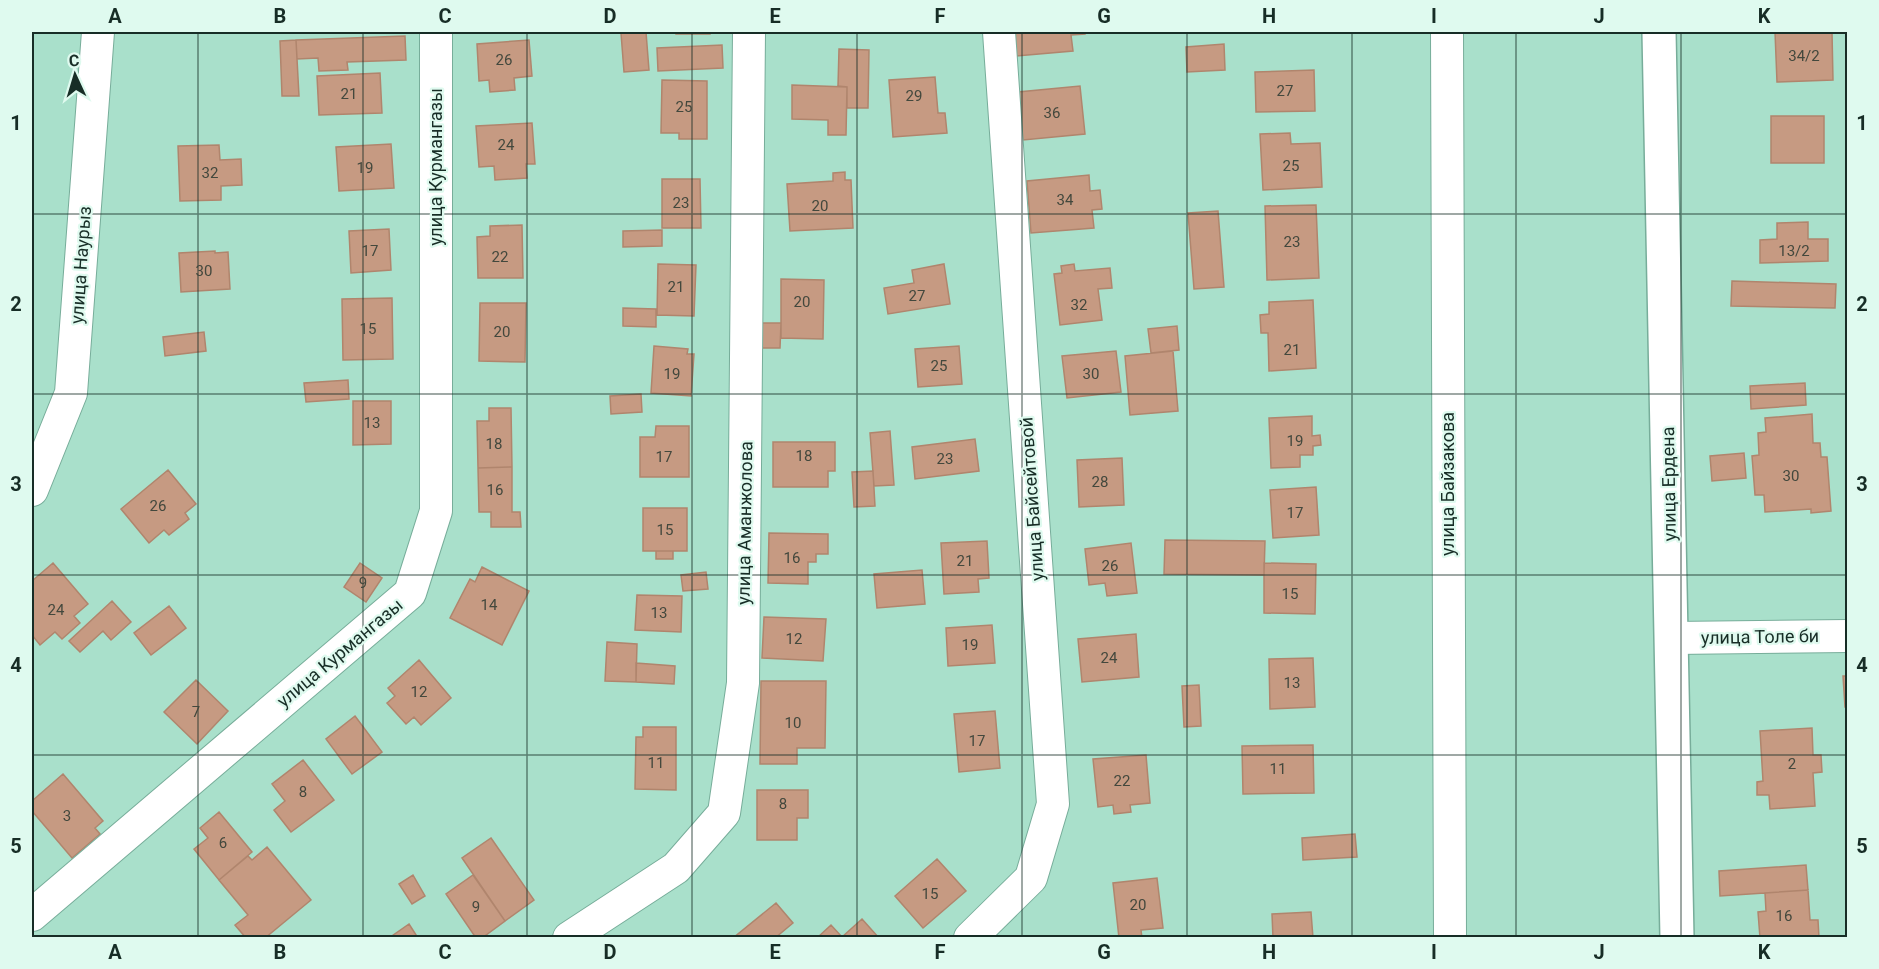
<svg xmlns="http://www.w3.org/2000/svg" width="1879" height="969" viewBox="0 0 1879 969" font-family="Roboto,sans-serif">
<style>
.building{fill:#c69a82;stroke:#b0856d;stroke-width:1.5}
.lines{fill:none;stroke-linecap:round;stroke-linejoin:round}
.minor-casing{stroke:#77ad9a;stroke-width:34}
.tertiary-casing{stroke:#77ad9a;stroke-width:36}
.minor{stroke:#fff;stroke-width:32}
.tertiary{stroke:#fff;stroke-width:33}
.grid{fill:none;stroke:#172d26;stroke-width:1.5;stroke-opacity:0.55}
.labels{text-anchor:middle;stroke-width:4.5;stroke-linejoin:round;paint-order:stroke}
.number-label{font-size:15px;fill:#43483d}
.street-label{font-size:18px;fill:#172d26;stroke:#dffaef}
.neatline{fill:none;stroke:#172d26;stroke-width:2}
.grid-label{font-size:20px;text-anchor:middle;font-weight:bold;fill:#172d26}
</style>
<rect width="100%" height="100%" fill="#a9e0cb"/>
<!-- building -->
<path class="building" d="M646,32l3,38 -25,2 -3,-39z
M676,32h34v2h-34z
M1013,32h72v2l-14,1 2,16 -58,5z
M1246,32h64v1h-64z
M1775,32h57l1,48 -56,2z
M405,36l1,24 -59,2 1,8 -29,1 -1,-13 -21,1 -1,-19z
M296,40l3,56h-17l-2,-55z
M529,40l3,36 -18,2 1,12 -25,2 -1,-12 -10,1 -2,-37z
M1224,44l1,26 -38,2 -1,-25z
M722,45l1,23 -65,3 -1,-23z
M839,49l30,1 -1,58h-21v-21l-9,-1z
M1314,70l1,41 -59,1 -1,-40z
M380,73l2,40 -63,2 -2,-39z
M935,77l3,36h7l2,20 -54,4 -4,-57z
M662,80l45,1v58h-28v-6h-18z
M792,85l55,2 -1,48h-18v-15l-36,-1z
M1080,86l5,48 -62,6 -5,-48z
M1771,116h53v47h-53z
M532,123l3,41h-9l1,14 -32,2 -1,-14 -15,1 -3,-41z
M1290,133l1,11 29,-1 2,44 -59,3 -3,-56z
M391,144l3,44 -55,3 -3,-44z
M219,145l1,15 21,-1 1,26 -21,1v14l-41,1 -2,-55z
M845,172v8h6l2,48 -63,3 -3,-47 46,-3v-8z
M1089,175l1,16 10,-1 2,19 -10,1 2,18 -63,5 -4,-52z
M662,179h38l1,49h-39z
M1316,205l3,73 -52,2 -2,-74z
M1218,211l6,76 -30,2 -6,-76z
M1808,222v17h20v22l-68,2v-23l17,-1v-16z
M522,225l1,53h-45l-1,-41 13,-1v-10z
M389,229l2,41 -40,3 -2,-42z
M662,230v16l-39,1v-16z
M215,251v2l13,-1 2,37 -49,3 -2,-39z
M658,264l38,1 -2,51 -37,-1z
M944,264l6,40 -62,10 -4,-26 30,-5 -2,-13z
M1074,264l1,7 35,-3 2,20 -14,1 4,31 -42,5 -6,-51 8,-1 -1,-7z
M781,279l43,1 -1,59 -42,-1z
M1732,281l104,3 -1,24 -104,-2z
M392,298l1,61 -50,1 -1,-61z
M1313,300l3,68 -47,3 -1,-38h-7l-1,-18 9,-1v-12z
M480,303h46l-1,59 -46,-1z
M623,308l33,1v18l-33,-1z
M761,323h20l-1,25h-19z
M1177,326l2,24 -28,3 -3,-24z
M204,332l2,19 -41,5 -2,-19z
M654,346l34,3 -1,5h7l-3,42 -40,-3z
M959,346l3,38 -44,3 -3,-38z
M1116,351l5,41 -54,6 -5,-42z
M1173,351l5,60 -48,4 -5,-59z
M348,380l1,19 -43,3 -2,-19z
M1805,383l1,22 -55,4 -1,-23z
M641,394l1,18 -31,2 -1,-18z
M353,401h38v43l-38,1z
M489,408h22l1,59 -34,1 -1,-47h12z
M1812,414l1,29h7l1,14h6l4,54 -20,2v-4l-46,3 -1,-17h-9l-3,-39 7,-1 -1,-22 8,-1 -1,-14z
M1312,416v20l8,-1 1,10 -8,1v9h-13v12l-29,1 -2,-50z
M656,426h33v51h-49v-40h15z
M890,431l4,54 -20,1 -4,-53z
M975,439l4,32 -64,8 -3,-32z
M773,442h62v29h-7v16h-55z
M1744,453l2,25 -34,3 -2,-25z
M1122,458l2,47 -45,2 -2,-47z
M512,467v45h8l1,15h-30v-15h-12l-1,-44z
M168,470l28,34 -11,9 4,6 -20,16 -5,-5 -15,13 -28,-34z
M873,471l2,35 -21,1 -2,-35z
M1316,487l3,48 -46,3 -3,-48z
M643,508h44v43h-44z
M769,533l59,1v20h-12v8h-8v22l-40,-1z
M1165,540l100,1 -1,34 -100,-1z
M987,541l2,37 -11,1 1,13 -35,2 -3,-51z
M1131,543l6,50 -30,3 -2,-13 -16,2 -4,-36z
M656,551h17v8h-17z
M53,563l35,41 -14,12 6,7 -18,16 -7,-7 -15,13 -8,-10v-54z
M360,563l22,15 -16,24 -22,-15z
M1264,563l52,1 -1,50 -51,-1z
M482,567l47,24 -27,54 -52,-27 20,-39 5,3z
M922,570l3,34 -48,4 -3,-34z
M706,572l2,17 -25,2 -2,-16z
M637,595l45,1 -1,36 -46,-2z
M112,601l19,21 -20,18 -8,-9 -23,21 -11,-11z
M169,606l17,22 -35,27 -17,-22z
M764,617l62,2 -3,42 -61,-3z
M992,625l3,38 -47,3 -2,-38z
M1136,634l3,43 -57,5 -4,-43z
M607,642l30,2 -1,38 -31,-1z
M1313,658l2,49 -45,2 -1,-50z
M419,660l32,38 -30,27 -7,-8 -8,7 -19,-21 8,-7 -7,-8z
M636,663l39,3 -1,18 -38,-2z
M1843,676h5v31h-3z
M196,680l32,31 -31,33 -33,-32z
M761,681h65l-1,67h-28v16h-37z
M1199,685l2,41 -17,1 -2,-41z
M995,711l5,57 -41,4 -5,-58z
M355,716l27,36 -30,22 -26,-35z
M643,727h33v63l-41,-1 1,-52h7z
M1812,728l1,27h8l1,17 -9,1 2,33 -45,3 -1,-14h-12v-13l6,-1 -3,-50z
M1313,745l1,48 -71,1 -1,-48z
M1146,755l4,48 -20,2 1,7 -17,2 -1,-9 -15,2 -5,-48z
M303,760l31,40 -43,32 -17,-22 11,-9 -13,-17z
M63,774l40,47 -8,7 5,6 -28,24 -40,-47v-10z
M757,790h51v28h-11v22h-40z
M219,812l33,40 -33,28 -25,-31 14,-11 -8,-10z
M1355,834l2,23 -54,3 -1,-22z
M491,838l43,62 -29,21 -43,-63z
M267,847l44,53 -46,38h-19l-11,-13 13,-10 -29,-35 29,-24 4,4z
M937,859l29,32 -43,37 -28,-32z
M1806,865l2,25 -88,6 -1,-25z
M413,875l12,21 -13,8 -13,-20z
M473,875l32,46 -23,17h-6l-30,-44z
M1157,878l6,50 -22,2 1,8h-23l-6,-55z
M1808,890l2,30h8l1,18h-59l-2,-26 8,-1 -1,-18z
M776,903l17,20 -18,15h-42z
M1311,912l2,26h-40l-1,-24z
M862,919l17,19h-62l14,-13 11,12z
M409,924l9,14h-29z"/>
<g class="lines">
<defs>
<path id="minor" d="M1447,32l3,906
M32,490l39,-97 27,-361
M1673,638l175,-2
M32,915l378,-322 26,-82v-479
M569,938l107,-70 48,-55 19,-130 6,-651
M970,938l61,-60 22,-74 -54,-772"/>
<path id="tertiary" d="M1659,32l18,906"/>
</defs>
<!-- minor casing -->
<use href="#minor" class="minor-casing"/>
<!-- tertiary casing -->
<use href="#tertiary" class="tertiary-casing"/>
<!-- minor -->
<use href="#minor" class="minor"/>
<!-- tertiary -->
<use href="#tertiary" class="tertiary"/>
</g>
<!-- grid -->
<path class="grid" d="M198,32v906M363,32v906M527,32v906M692,32v906M857,32v906M1022,32v906M1187,32v906M1352,32v906M1516,32v906M1681,32v906M32,214h1816M32,394h1816M32,575h1816M32,755h1816"/>
<g class="labels">
<!-- number labels -->
<g class="number-label">
<text x="1804" y="61">34/2</text>
<text x="504" y="65">26</text>
<text x="1285" y="96">27</text>
<text x="349" y="99">21</text>
<text x="914" y="101">29</text>
<text x="684" y="112">25</text>
<text x="1052" y="118">36</text>
<text x="506" y="150">24</text>
<text x="1291" y="171">25</text>
<text x="365" y="173">19</text>
<text x="210" y="178">32</text>
<text x="1065" y="205">34</text>
<text x="681" y="208">23</text>
<text x="820" y="211">20</text>
<text x="1292" y="247">23</text>
<text x="370" y="256">17</text>
<text x="1794" y="256">13/2</text>
<text x="500" y="262">22</text>
<text x="204" y="276">30</text>
<text x="676" y="292">21</text>
<text x="917" y="301">27</text>
<text x="802" y="307">20</text>
<text x="1079" y="310">32</text>
<text x="368" y="334">15</text>
<text x="502" y="337">20</text>
<text x="1292" y="355">21</text>
<text x="939" y="371">25</text>
<text x="672" y="379">19</text>
<text x="1091" y="379">30</text>
<text x="372" y="428">13</text>
<text x="1295" y="446">19</text>
<text x="494" y="449">18</text>
<text x="804" y="461">18</text>
<text x="664" y="462">17</text>
<text x="945" y="464">23</text>
<text x="1791" y="481">30</text>
<text x="1100" y="487">28</text>
<text x="495" y="495">16</text>
<text x="158" y="511">26</text>
<text x="1295" y="518">17</text>
<text x="665" y="535">15</text>
<text x="792" y="563">16</text>
<text x="965" y="566">21</text>
<text x="1110" y="571">26</text>
<text x="363" y="588">9</text>
<text x="1290" y="599">15</text>
<text x="489" y="610">14</text>
<text x="56" y="615">24</text>
<text x="659" y="618">13</text>
<text x="794" y="644">12</text>
<text x="970" y="650">19</text>
<text x="1109" y="663">24</text>
<text x="1292" y="688">13</text>
<text x="419" y="697">12</text>
<text x="196" y="717">7</text>
<text x="793" y="728">10</text>
<text x="977" y="746">17</text>
<text x="656" y="768">11</text>
<text x="1792" y="769">2</text>
<text x="1278" y="774">11</text>
<text x="1122" y="786">22</text>
<text x="303" y="797">8</text>
<text x="783" y="809">8</text>
<text x="67" y="821">3</text>
<text x="223" y="848">6</text>
<text x="930" y="899">15</text>
<text x="1138" y="910">20</text>
<text x="476" y="912">9</text>
<text x="1784" y="921">16</text>
</g>
<!-- street labels -->
<g class="street-label">
<text transform="translate(436 167) rotate(-90)" y="6">улица Курмангазы</text>
<text transform="translate(81 265) rotate(-86)" y="6">улица Наурыз</text>
<text transform="translate(1448 484) rotate(-90)" y="6">улица Байзакова</text>
<text transform="translate(1669 484) rotate(-91)" y="6">улица Ердена</text>
<text transform="translate(1032 499) rotate(-94)" y="6">улица Байсейтовой</text>
<text transform="translate(745 523) rotate(-89)" y="6">улица Аманжолова</text>
<text transform="translate(1760 637) rotate(-1)" y="6">улица Толе би</text>
<text transform="translate(340 653) rotate(-40)" y="6">улица Курмангазы</text>
</g>
</g>
<!-- border -->
<rect width="1879" height="969" fill="none" stroke="#dffaef" stroke-width="66"/>
<!-- north arrow -->
<g transform="translate(75 75) rotate(356)" stroke="#dffaef" stroke-width="4.5" paint-order="stroke">
<path d="M0-4.5L10 22L0 15L-10 22Z" fill="#172d26"/>
<text y="-9" font-size="16" font-weight="bold" text-anchor="middle" fill="#172d26">С</text>
</g>
<rect x="33" y="33" width="1813" height="903" class="neatline"/>
<g class="grid-label">
<text x="115" y="23">A</text>
<text x="280" y="23">B</text>
<text x="445" y="23">C</text>
<text x="610" y="23">D</text>
<text x="775" y="23">E</text>
<text x="940" y="23">F</text>
<text x="1104" y="23">G</text>
<text x="1269" y="23">H</text>
<text x="1434" y="23">I</text>
<text x="1599" y="23">J</text>
<text x="1764" y="23">K</text>
<text x="16" y="130">1</text>
<text x="1862" y="130">1</text>
<text x="16" y="311">2</text>
<text x="1862" y="311">2</text>
<text x="16" y="491">3</text>
<text x="1862" y="491">3</text>
<text x="16" y="672">4</text>
<text x="1862" y="672">4</text>
<text x="16" y="853">5</text>
<text x="1862" y="853">5</text>
<text x="115" y="959">A</text>
<text x="280" y="959">B</text>
<text x="445" y="959">C</text>
<text x="610" y="959">D</text>
<text x="775" y="959">E</text>
<text x="940" y="959">F</text>
<text x="1104" y="959">G</text>
<text x="1269" y="959">H</text>
<text x="1434" y="959">I</text>
<text x="1599" y="959">J</text>
<text x="1764" y="959">K</text>
</g>
</svg>
